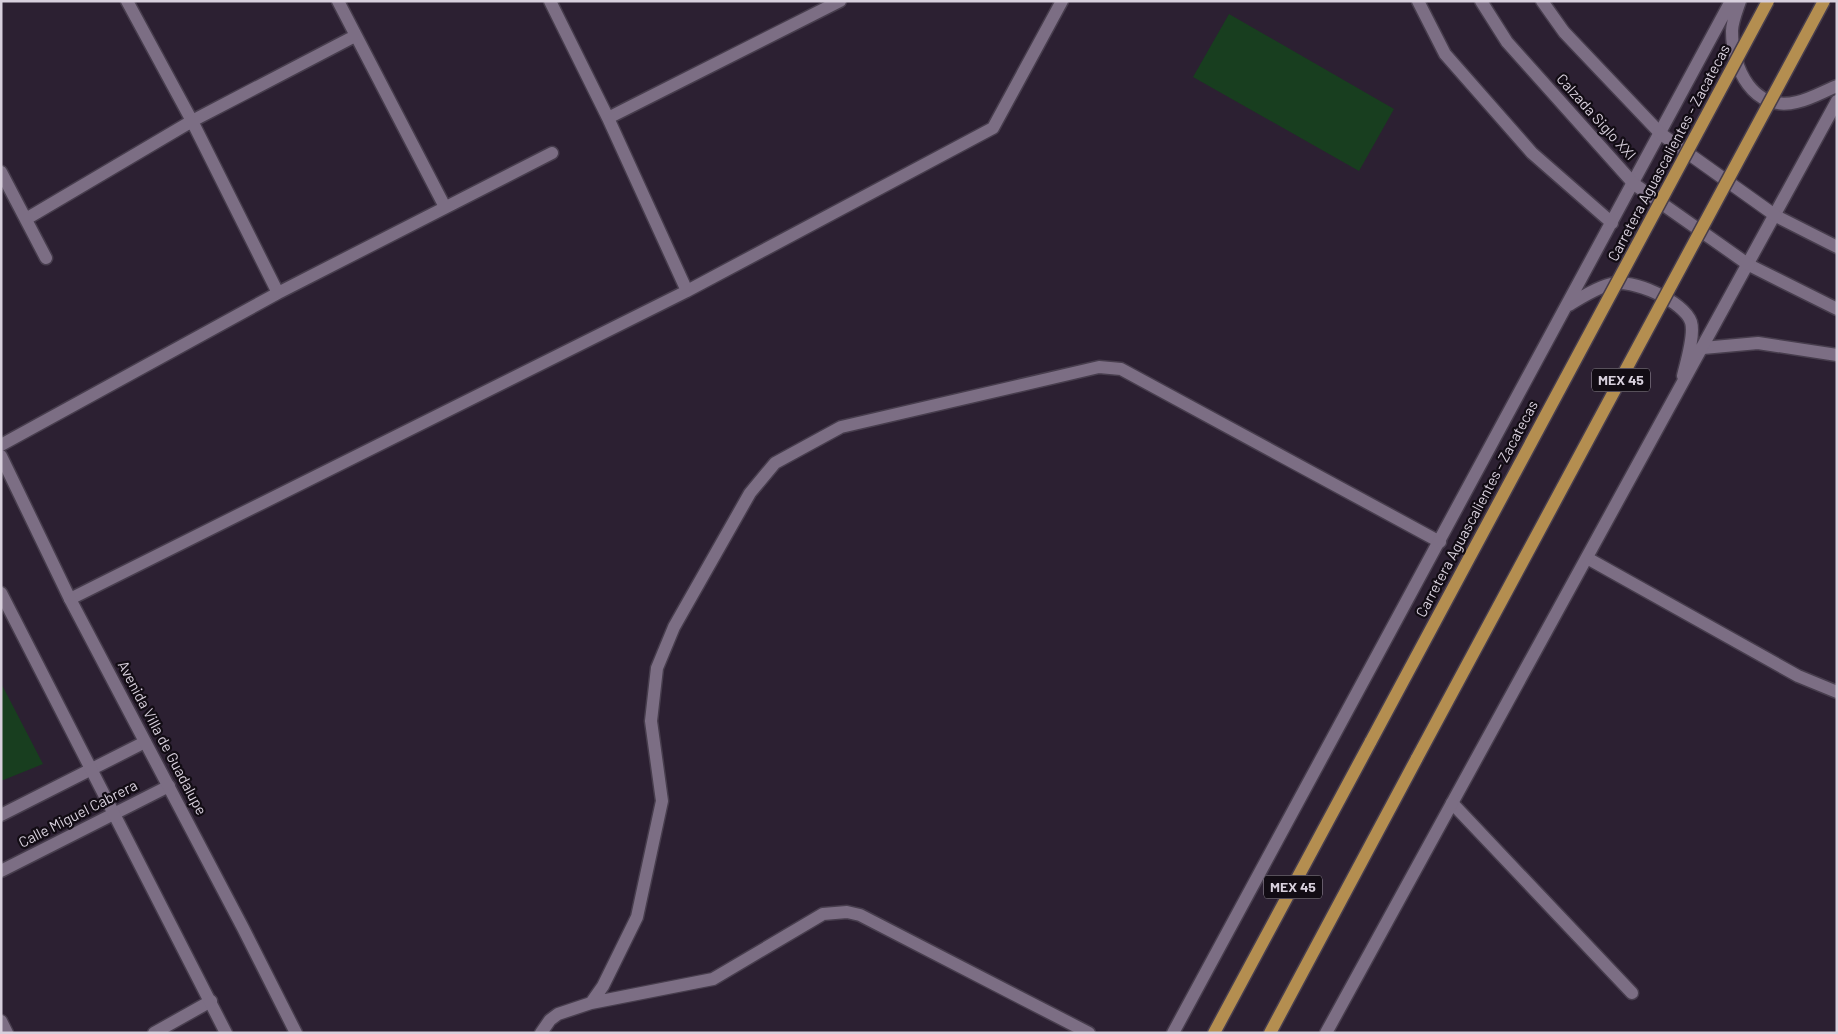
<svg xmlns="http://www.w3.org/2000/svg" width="1838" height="1034" viewBox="0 0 1838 1034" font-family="Barlow,sans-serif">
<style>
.green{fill:#183e1f}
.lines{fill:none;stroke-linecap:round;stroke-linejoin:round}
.minor-casing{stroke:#473d4d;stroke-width:15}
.tertiary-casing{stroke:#473d4d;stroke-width:15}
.secondary-casing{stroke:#473d4d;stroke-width:15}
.primary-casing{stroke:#473d4d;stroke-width:15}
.minor{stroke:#7c6e84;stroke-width:12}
.tertiary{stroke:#7c6e84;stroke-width:12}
.secondary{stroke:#7c6e84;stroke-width:12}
.primary{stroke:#b48e50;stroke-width:12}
.primary-bridge-casing{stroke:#473d4d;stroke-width:15;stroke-linecap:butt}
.primary-bridge{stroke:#b48e50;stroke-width:12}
.labels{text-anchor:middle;stroke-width:4.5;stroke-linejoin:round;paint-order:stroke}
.shield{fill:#120c14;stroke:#9d95a1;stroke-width:1}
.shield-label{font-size:14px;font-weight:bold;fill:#d8d0dd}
.street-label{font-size:15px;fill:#d8d0dd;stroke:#120c14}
</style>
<rect width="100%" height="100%" fill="#2c2032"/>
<!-- green -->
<path class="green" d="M1229,14l165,95 -35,62 -166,-94z
M1,683l42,81 -42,17z"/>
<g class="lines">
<defs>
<path id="minor" d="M127,1l65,120 86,172
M338,1l107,206
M550,1l58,117 79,173
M608,118l232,-117
M1,172l45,86
M1776,216l61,31
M26,219l166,-98 163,-85
M1749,265l88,44
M1703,348l55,-5 79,12
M1,445l277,-152 274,-140
M1587,558l211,118 39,16
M70,599l617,-308 306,-163 69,-127
M1452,803l180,190
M1,815l144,-73
M1,871l168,-85
M591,1003l122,-24 110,-65 24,-2 13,3 229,118
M1,1021l6,12
M154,1033l57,-32
M541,1033l9,-13 8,-6 33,-11 12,-17 34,-69 25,-116 -11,-80 6,-53 17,-41 76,-134 25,-30 66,-36 258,-60 22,2 319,173"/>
<path id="tertiary" d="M1418,1l27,53 87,99 80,70
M1740,1c-3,9 -8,21 -8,30 0,37 21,82 65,71 14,-3 27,-11 40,-16
M1569,305c13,-8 27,-17 42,-21 20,-6 73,17 80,38 4,13 -5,41 -8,54
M1,456l69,143 173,329 53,105
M1,593l225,440
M1173,1033l558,-1032
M1326,1033l511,-932"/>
<path id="secondary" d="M1481,1l26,41 127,142 115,81
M1542,1l22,31 97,102 115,82"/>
<path id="primary" d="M1214,1033l157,-292
M1270,1033l147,-275"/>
</defs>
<!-- minor casing -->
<use href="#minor" class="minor-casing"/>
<!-- tertiary casing -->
<use href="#tertiary" class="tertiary-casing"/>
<!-- secondary casing -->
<use href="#secondary" class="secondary-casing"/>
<!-- primary casing -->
<use href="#primary" class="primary-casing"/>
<!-- minor -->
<use href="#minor" class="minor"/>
<!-- tertiary -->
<use href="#tertiary" class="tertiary"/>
<!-- secondary -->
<use href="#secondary" class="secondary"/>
<!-- primary -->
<use href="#primary" class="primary"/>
<defs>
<path id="primary-bridge" d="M1371,741l397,-740
M1417,758l407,-757"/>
</defs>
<!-- primary-bridge casing -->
<use href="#primary-bridge" class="primary-bridge-casing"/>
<!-- primary-bridge -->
<use href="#primary-bridge" class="primary-bridge"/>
</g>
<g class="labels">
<!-- shield labels -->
<g class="shield">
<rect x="1592" y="368.5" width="58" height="23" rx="4"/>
<rect x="1264" y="875.5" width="58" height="23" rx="4"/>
</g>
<g class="shield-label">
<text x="1621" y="385">MEX 45</text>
<text x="1293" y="892">MEX 45</text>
</g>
<!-- street labels -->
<g class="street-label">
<text transform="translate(1596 117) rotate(48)" y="5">Calzada Siglo XXI</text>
<text transform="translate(1669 153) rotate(-62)" y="5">Carretera Aguascalientes - Zacatecas</text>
<text transform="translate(1477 509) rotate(-62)" y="5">Carretera Aguascalientes - Zacatecas</text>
<text transform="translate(162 738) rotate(62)" y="5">Avenida Villa de Guadalupe</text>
<text transform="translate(78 814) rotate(-27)" y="5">Calle Miguel Cabrera</text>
</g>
</g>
<!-- border -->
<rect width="1838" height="1034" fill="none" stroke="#d8d0dd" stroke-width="5"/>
</svg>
